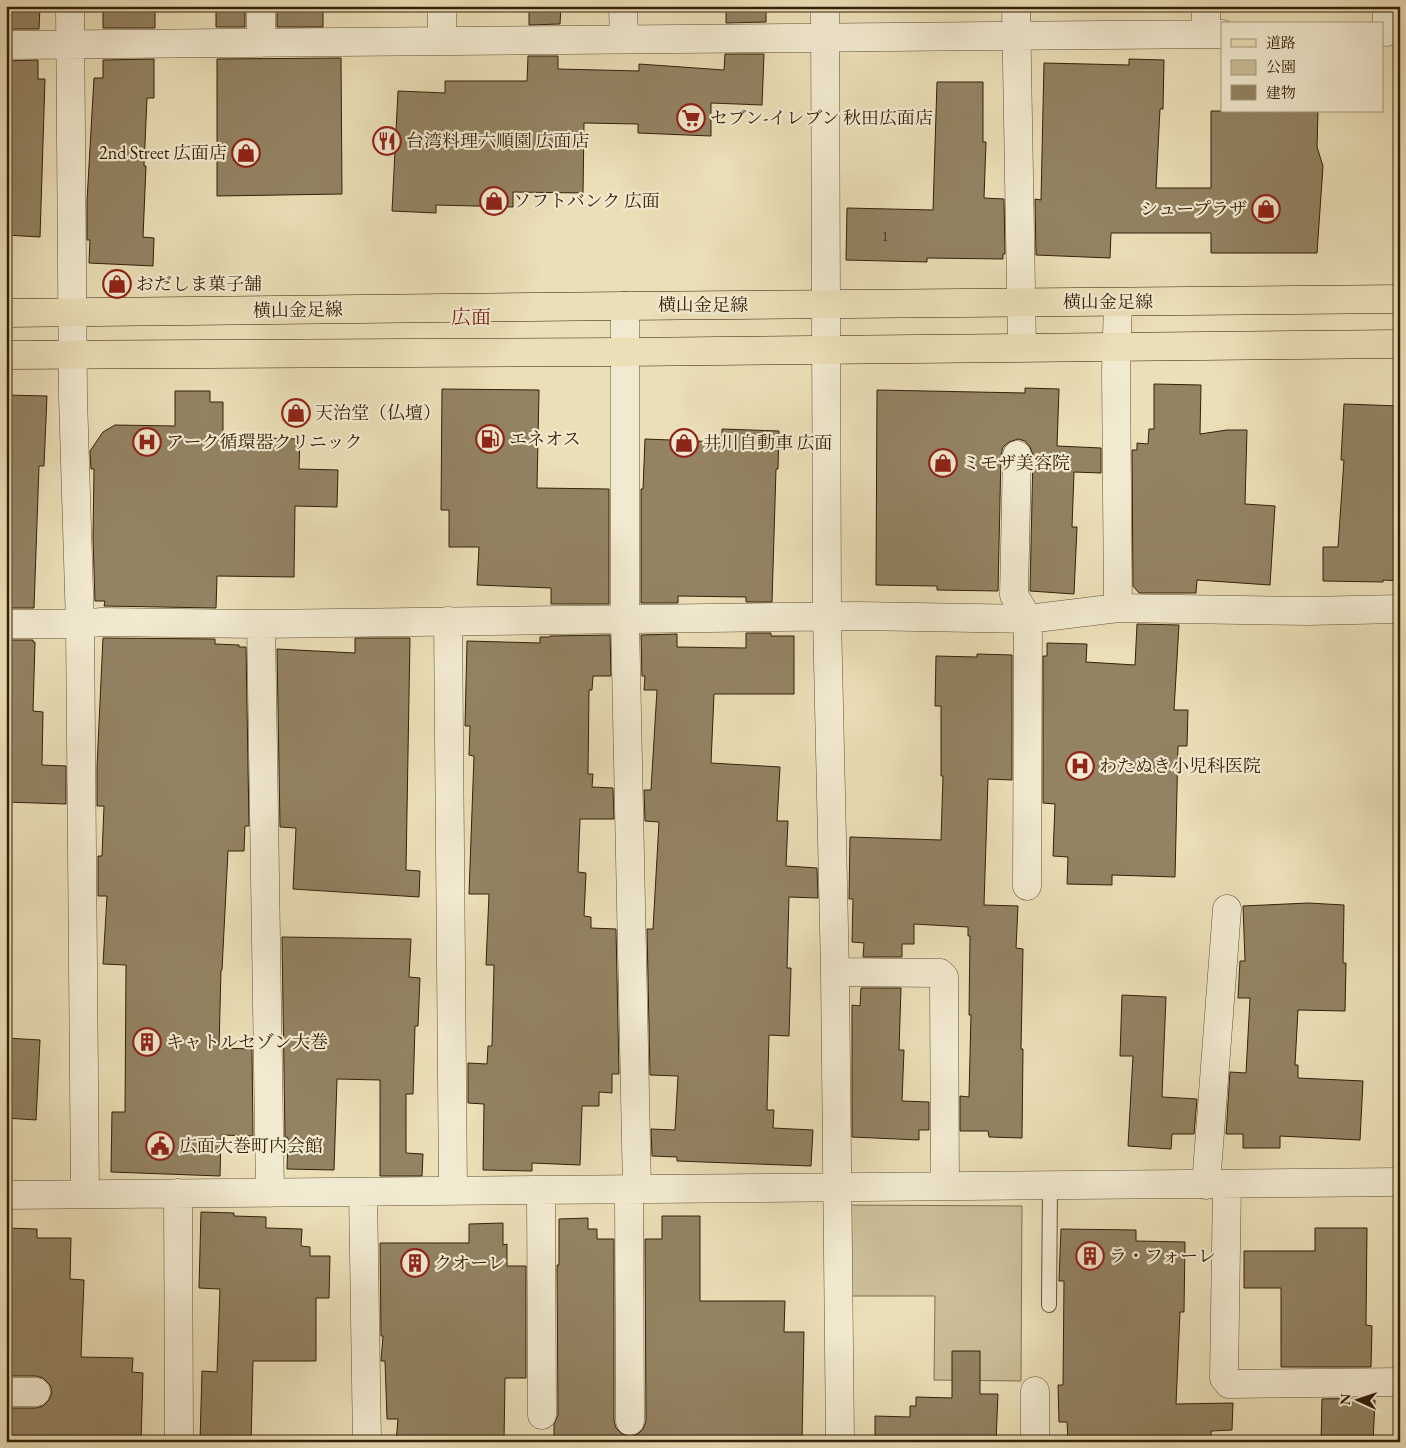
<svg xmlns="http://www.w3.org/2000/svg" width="1406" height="1448" viewBox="0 0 1406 1448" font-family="'EB Garamond','Noto Serif JP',serif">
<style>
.green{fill:#ccbf99;stroke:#807051}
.building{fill:#938363;stroke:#342009}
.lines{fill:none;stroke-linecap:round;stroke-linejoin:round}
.service-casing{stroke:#625034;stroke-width:16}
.minor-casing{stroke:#625034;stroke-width:29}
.primary-casing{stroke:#342009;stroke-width:29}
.service{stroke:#f2ead0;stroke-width:14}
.minor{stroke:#f2ead0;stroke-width:28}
.primary{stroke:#ebdfb7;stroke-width:28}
.labels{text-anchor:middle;stroke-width:4.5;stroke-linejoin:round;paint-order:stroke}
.number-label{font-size:15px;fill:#4c3920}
.poi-label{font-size:18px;fill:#342009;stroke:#f2ead0;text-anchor:start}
.street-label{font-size:18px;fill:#342009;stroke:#f2ead0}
.quarter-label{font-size:20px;fill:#7a1f14;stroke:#f2ead0}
</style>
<rect width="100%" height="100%" fill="#ebdfb7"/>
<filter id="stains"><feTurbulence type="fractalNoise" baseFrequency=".004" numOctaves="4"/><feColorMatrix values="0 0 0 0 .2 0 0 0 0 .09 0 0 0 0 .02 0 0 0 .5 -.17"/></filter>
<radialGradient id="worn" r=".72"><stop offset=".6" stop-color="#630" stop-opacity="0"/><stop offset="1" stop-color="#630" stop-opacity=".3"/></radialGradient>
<!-- green -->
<path class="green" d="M844,1205l178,1 -1,175 -87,-1 1,-84h-92z"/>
<!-- building -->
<path class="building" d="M6,6h34l-1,23h-33z
M103,6h52v22h-52z
M216,6h29v21h-29z
M277,6h46v21h-46z
M529,6h32l-1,18 -31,1z
M726,6h40v16l-40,1z
M725,54h39l-2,51 -51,-2v33l-73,-3v-9l-54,-1 -1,70 -70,-1v15l-77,-2v8l-44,-2 6,-120 47,2v-12h82l1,-25h30v13l81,2v-7l85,6z
M341,58l1,136 -125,2v-137z
M154,59v39h-7l-3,68h2l-3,71 11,1 -1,28 -64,-3 1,-23h-3v-39l7,-123h9v-18z
M1129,59l35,1 -1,49h-3l-4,79h55v-77h107l-1,36 6,19 -6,87h-106v-20h-100l-1,25 -74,-3 -1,-56 6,1 3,-137 85,2z
M38,60v19h7l-5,158 -34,-2v-174z
M937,82h46v60h3l-2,56 20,1 1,55h-2v5l-76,-1v4l-81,-2 1,-52 86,2z
M1154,384l47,1 -1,49 27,-4h20l-2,74 30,2 -5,79 -73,-5 -1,13h-57l-6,-7 -1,-136h5v-7l11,1 1,-15h5z
M1025,388l34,1 -2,57 44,2v25l-27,-1 -2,55h5l-3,67 -44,-3 3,-136 -3,-8 -5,-6 -7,-2 -9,3 -6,5 -2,8 -3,136 -61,-1v-4l-61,-1 1,-195 148,3z
M442,389l97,1 -2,98 72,1v115h-58v-16l-74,-3 2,-38h-30v-37h-8z
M175,391h35v11h13v35l77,2 -1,30 39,1 -1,37 -42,-1 -1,71 -77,-1 -1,32 -112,-2 1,-5h-10l-2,-63 1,-69h-3l-1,-18 13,-19 12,-7 60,1z
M6,395l41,1 -3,70h-5l-5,142h-28z
M1344,404l56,2v175l-17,-1v2l-60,-1v-34h15l6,-87h-3z
M722,429l57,2 -1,38h-2l-4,133h-26v-5l-68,-1v7h-37v-114h2l2,-50 77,3z
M1137,624l42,1 -5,85h14l-1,36h-9l-3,131 -63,-2v10l-45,-1 1,-27 -15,-1 2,-52 -12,-1v-147h4v-13l40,1 -1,18 49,3z
M746,633h25v3h23v58h-80l-3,69 69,4 -3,54h11l-2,45 31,2 1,30 -29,-1 -2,71h4l-2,68 -20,-1 -2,75h7l-1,18 40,2 -2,36 -134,-5v-4l-25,-1 -1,-27 24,1 3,-54 -28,-1 -3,-146h6l6,-107 -14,-1 -1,-31h7l6,-100h-13l1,-14h-3l-1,-41 36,-1v13l69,1z
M610,635l1,41h-18l-1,14h-3l-1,84h5l-1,13 21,1 1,31h-34l-2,53 8,1 -2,43 7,1v11l25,1 3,145h-7v19l-13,-1v14h-17l-2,59 -48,-2v8l-49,-1 1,-66 -16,-1v-40l19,1 1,-18h4l2,-81h-8l3,-71h-20l5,-138 -5,-1 1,-29h-5l2,-85 73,2v-6h9l1,-1z
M103,638l112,1v5l24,1v2h7l3,179h-4l-1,25h-16l-6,119h-1l-2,78 33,1 1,87 -32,-1 -1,41 -109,-4 1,-60h13l1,-147 -23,-1 4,-68h-9v-40h4l2,-50h-7v-39z
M355,638h55l-4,232 14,1 -1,26 -126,-8 3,-61 -16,-1 -3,-178 78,4z
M6,640h27v2h2l-2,69 10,1 -1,53 24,1v38l-60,-2z
M977,654l35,1v125l-24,-1 -4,126 34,1 -2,42 7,1 -2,100h2l-1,89 -33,-1 -1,-6h-28v-35l9,1 2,-82h-2l1,-79h-2v-9l-54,-3v20h-12v13h-39l1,-14 -12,-1 1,-43h-4l1,-62 91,3 2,-64h-2v-70h-6l1,-50 41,1z
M1308,903l36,2 -1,58h3l-1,48 -47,-1 -3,55h3v13l65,3 -3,59 -80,-4v12h-37v-14h-17l4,-62 16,1 4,-75h-12l2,-37h5l-2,-55z
M282,937l129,2 -2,38 11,1 -2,48h-3l-2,68h-7v59l17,1 -1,22h-42v-96l-43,-1 -3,91 -47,-1 1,-31 -3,-1z
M861,988h40l-2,62h5l-2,51 27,1v28h-10v10l-67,-3v-132l8,1z
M1122,995l44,2 -4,100 35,2 -3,35h-22l-1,15 -43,-3 5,-90h-13z
M6,1038l34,2 -4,80 -30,-2z
M201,1212l33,1v3l32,1v11l36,1 -1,17 9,1v9h20l-1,42h-13v63h-63l-2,81h-51l2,-71 15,1 3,-83 -21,-1z
M662,1216h38v85h85l-1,31h20l-2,110h-36v-4h-165v4h-47v-18l4,-9 -1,-150h2v-46l29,-1v11h9v10h17v182l2,7 6,6 9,3 7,-3 5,-5 3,-8 -1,-182h17z
M503,1223v22l4,-1v22h19v112h-21l-1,64h-108l2,-23h-11l-2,-58h-4l2,-25h-2l-1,-93h89v-19z
M6,1228l31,1v9h34l-1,41 14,1 -3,77 52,1 -1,14 11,1 -2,69h-135v-34h30l7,-2 6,-6 3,-8 -2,-7 -7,-7 -7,-2h-30z
M1315,1228h52l-1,97 6,1 -1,41h-90v-79h-37v-37h71z
M1061,1229l75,1v11l49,1 -1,70h-4l-4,92 57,-1 -1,27 -21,1v11h-130v-3h-13l-1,-17h-8l-1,-37h5l1,-104h-5z
M952,1351h28v43h18l-2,48h-121v-26l35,1v-11h6v-9l36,1z
M1370,1398v2h5l-2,42h-52l1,-43z"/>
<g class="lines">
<defs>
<path id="service" d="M1049,1305l1,-119"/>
<path id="minor" d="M70,6l3,391 7,227 5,570
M261,6v37
M442,6v35
M623,6l1,33
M825,6l2,610 8,356 5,470
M1016,6l6,341
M1387,32v-26
M1206,34v-28
M6,45l1216,-11
M625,306v313l12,570
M1017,455l-3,140 14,24 -1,267
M1118,608l-2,-236 2,-70
M448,621l5,570
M6,624h74l22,-2 159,2 597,-8 170,3 90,-11 190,3 92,-2
M261,624l9,569
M835,972l105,1 4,4 1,209
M1206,1185l21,-276
M1227,1185l-3,193 5,6 171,-2
M629,1189l1,232
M541,1190l1,225
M363,1192l4,250
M178,1193l1,249
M6,1195l1394,-13
M1035,1391v51
M6,1392h30"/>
<path id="primary" d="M6,313l619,-7 775,-7
M6,355l619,-3 775,-8"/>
</defs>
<!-- service casing -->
<use href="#service" class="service-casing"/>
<!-- minor casing -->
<use href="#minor" class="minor-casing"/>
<!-- primary casing -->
<use href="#primary" class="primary-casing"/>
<!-- service -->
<use href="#service" class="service"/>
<!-- minor -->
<use href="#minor" class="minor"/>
<!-- primary -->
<use href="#primary" class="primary"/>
</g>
<!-- icons -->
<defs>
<symbol id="supermarket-ring" viewBox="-11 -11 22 22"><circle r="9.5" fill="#f2ead0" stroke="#8f2418" stroke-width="1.5"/><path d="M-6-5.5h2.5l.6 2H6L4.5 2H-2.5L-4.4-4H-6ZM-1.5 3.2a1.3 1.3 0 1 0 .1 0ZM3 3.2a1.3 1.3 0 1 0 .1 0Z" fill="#8f2418"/></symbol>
<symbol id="restaurant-ring" viewBox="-11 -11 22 22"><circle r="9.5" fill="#f2ead0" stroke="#8f2418" stroke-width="1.5"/><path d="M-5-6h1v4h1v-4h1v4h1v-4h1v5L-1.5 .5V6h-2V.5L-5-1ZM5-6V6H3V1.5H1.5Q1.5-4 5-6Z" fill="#8f2418"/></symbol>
<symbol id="shop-ring" viewBox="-11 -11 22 22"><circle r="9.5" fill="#f2ead0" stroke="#8f2418" stroke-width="1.5"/><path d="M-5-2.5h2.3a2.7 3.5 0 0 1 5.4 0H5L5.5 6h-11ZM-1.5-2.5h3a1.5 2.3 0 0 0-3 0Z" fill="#8f2418"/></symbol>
<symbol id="fuel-ring" viewBox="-11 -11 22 22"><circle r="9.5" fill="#f2ead0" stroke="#8f2418" stroke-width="1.5"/><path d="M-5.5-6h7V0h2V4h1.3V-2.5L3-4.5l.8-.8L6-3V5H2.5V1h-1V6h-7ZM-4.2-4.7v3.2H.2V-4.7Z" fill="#8f2418"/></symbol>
<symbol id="hospital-ring" viewBox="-11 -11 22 22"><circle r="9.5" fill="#f2ead0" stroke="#8f2418" stroke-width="1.5"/><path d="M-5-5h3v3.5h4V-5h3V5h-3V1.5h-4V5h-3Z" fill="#8f2418"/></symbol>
<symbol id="building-ring" viewBox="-11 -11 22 22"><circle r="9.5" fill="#f2ead0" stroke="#8f2418" stroke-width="1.5"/><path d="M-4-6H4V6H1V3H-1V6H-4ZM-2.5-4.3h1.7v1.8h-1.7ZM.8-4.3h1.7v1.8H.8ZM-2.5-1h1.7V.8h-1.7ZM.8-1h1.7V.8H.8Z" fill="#8f2418"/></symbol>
<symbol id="civic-ring" viewBox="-11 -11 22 22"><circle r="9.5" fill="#f2ead0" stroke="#8f2418" stroke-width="1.5"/><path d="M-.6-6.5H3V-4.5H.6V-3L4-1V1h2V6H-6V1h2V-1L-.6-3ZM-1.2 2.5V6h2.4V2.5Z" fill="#8f2418"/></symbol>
</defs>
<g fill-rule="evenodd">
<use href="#supermarket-ring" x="675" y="102" width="32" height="32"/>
<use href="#restaurant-ring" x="371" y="125" width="32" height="32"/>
<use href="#shop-ring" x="230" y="137" width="32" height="32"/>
<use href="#shop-ring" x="478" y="185" width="32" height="32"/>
<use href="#shop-ring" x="1250" y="193" width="32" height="32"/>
<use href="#shop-ring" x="101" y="268" width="32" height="32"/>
<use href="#shop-ring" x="280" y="397" width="32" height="32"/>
<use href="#fuel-ring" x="474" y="423" width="32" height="32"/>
<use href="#hospital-ring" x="131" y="426" width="32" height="32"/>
<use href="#shop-ring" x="668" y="427" width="32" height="32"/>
<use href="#shop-ring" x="927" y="447" width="32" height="32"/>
<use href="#hospital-ring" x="1064" y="750" width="32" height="32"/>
<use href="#building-ring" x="131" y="1026" width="32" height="32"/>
<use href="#civic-ring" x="144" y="1130" width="32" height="32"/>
<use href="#building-ring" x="1074" y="1240" width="32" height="32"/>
<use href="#building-ring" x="399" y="1247" width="32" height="32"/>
</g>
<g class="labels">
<!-- number labels -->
<g class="number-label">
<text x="885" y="241">1</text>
</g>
<!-- poi labels -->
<g class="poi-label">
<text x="710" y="124">セブン-イレブン 秋田広面店</text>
<text x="406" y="147">台湾料理六順園 広面店</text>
<text x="227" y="159" text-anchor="end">2nd Street 広面店</text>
<text x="513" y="207">ソフトバンク 広面</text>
<text x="1247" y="215" text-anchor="end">シュープラザ</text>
<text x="136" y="290">おだしま菓子舗</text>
<text x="315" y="419">天治堂（仏壇）</text>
<text x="509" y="445">エネオス</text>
<text x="166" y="448">アーク循環器クリニック</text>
<text x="703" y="449">井川自動車 広面</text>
<text x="962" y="469">ミモザ美容院</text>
<text x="1099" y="772">わたぬき小児科医院</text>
<text x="166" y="1048">キャトルセゾン大巻</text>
<text x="179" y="1152">広面大巻町内会館</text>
<text x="1109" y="1262">ラ・フォーレ</text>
<text x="434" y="1269">クオーレ</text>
</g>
<!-- street labels -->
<g class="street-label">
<text x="1108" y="308">横山金足線</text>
<text x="703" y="311">横山金足線</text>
<text transform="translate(298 310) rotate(-1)" y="6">横山金足線</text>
</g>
<!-- quarter labels -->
<g class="quarter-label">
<text x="471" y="324">広面</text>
</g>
</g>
<!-- margin -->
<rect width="1406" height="1448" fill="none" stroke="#ebdfb7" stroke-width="25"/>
<rect x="8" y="8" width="1391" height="1433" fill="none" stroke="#342009" stroke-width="2.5"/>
<rect x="12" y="12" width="1381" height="1423" fill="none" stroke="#342009"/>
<!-- legend -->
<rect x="1221" y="22" width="162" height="90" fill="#f2ead0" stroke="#a69980"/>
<rect x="1231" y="39" width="25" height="8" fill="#ebdfb7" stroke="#a69980"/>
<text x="1266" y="48" font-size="15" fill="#342009">道路</text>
<rect x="1231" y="60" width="25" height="15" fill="#ccbf99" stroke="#a69980"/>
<text x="1266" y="72" font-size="15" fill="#342009">公園</text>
<rect x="1231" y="85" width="25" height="15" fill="#938363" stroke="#a69980"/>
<text x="1266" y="98" font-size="15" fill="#342009">建物</text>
<!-- north arrow -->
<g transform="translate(1358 1400) rotate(273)" stroke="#f2ead0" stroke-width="4" paint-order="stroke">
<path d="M0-4L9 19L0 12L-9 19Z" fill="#342009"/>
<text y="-8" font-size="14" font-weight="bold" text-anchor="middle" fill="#342009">N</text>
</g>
<rect width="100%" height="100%" filter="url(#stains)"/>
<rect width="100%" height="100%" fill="url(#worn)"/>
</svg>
